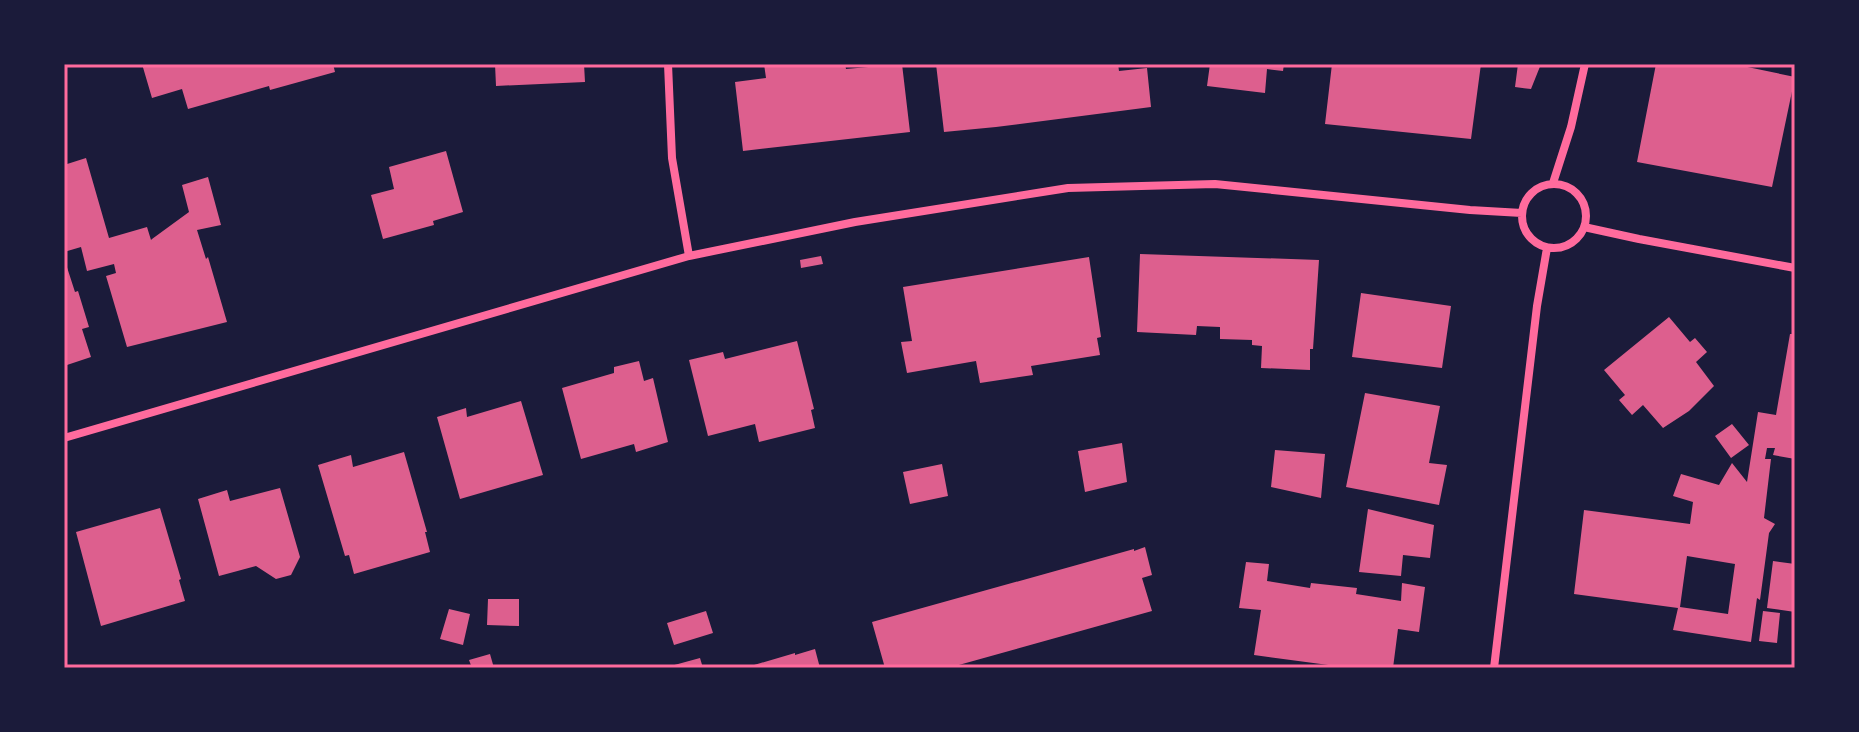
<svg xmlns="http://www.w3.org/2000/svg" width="1859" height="732" viewBox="0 0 1859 732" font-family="'Alegreya Sans',sans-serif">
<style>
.building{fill:#dd5f8e;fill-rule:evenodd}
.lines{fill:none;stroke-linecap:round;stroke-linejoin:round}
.minor{stroke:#ff6b9d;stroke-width:8}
.neatline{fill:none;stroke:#ff6b9d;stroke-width:3}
</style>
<rect width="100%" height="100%" fill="#1b1b3a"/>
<!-- building -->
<path class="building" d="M142,64h191l2,8 -65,18 -1,-4 -81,23 -6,-20 -30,9z
M495,64h89l1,18 -89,4z
M764,64h81l1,5 56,-5 8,68 -167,19 -8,-69 31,-4z
M936,64h182l1,7 28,-3 4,39 -155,20 -52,5z
M1210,64h74l-1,7 -16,-2 -2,24 -58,-7z
M1332,64h63l17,2v-2h69l-10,75 -146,-15z
M1518,64h23l-10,25 -16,-2z
M1656,64h77l62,13 -23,110 -135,-25z
M446,151l17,61 -30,9 1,4 -51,14 -12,-44 23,-6 -5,-22z
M86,158l23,80 38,-11 4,13 1,-1 37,-27 -7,-27 26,-8 13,48 -24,5 9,29 2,-2 19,65 -100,25 -21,-71 10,-3 -2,-9 -27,7 -6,-24 -17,5v-87z
M1140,254l179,6 -6,89h-3v21l-49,-2 1,-22 -10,-1v-5l-32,-1v-12l-23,-1 -1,9 -59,-3z
M821,256l2,8 -22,4 -1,-8z
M1089,257l12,80 -4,1 3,17 -69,11 2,9 -53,8 -4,-22 -69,12 -6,-31 11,-1 -9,-54z
M64,258l11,34 3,-1 11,36 -7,2 9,28 -27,9z
M1361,293l90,13 -9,62 -90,-11z
M1669,317l21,25 5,-4 12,14 -11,10 18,24 -25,25 -26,17 -20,-23 -11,10 -13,-15 6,-5 -21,-25z
M1790,334h5v125l-22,-4 2,-7h-8l-2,11h6l-7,59 11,6 -6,9 -9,67 -3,-2 -6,44 -78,-12 5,-22 -104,-14 10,-84 106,14 3,-22 -20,-6 8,-22 38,11 13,-22 15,19 11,-70 18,3zM1687,556l48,8 -7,50 -48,-7z
M797,341l17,68 -3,1 4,18 -56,14 -4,-18 -47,12 -19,-76 34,-8 2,7z
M639,361l5,20 9,-3 15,64 -32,10 -2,-8 -53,15 -19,-71 52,-15v-6z
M1365,393l75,13 -11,57 18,2 -8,40 -93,-18z
M521,401l22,74 -83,24 -23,-82 29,-9 1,9z
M1732,424l17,21 -18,13 -16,-22z
M1122,443l5,39 -42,10 -7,-41z
M1275,450l50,4 -4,44 -50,-11z
M404,452l23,80h-2l5,20 -76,22 -5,-19 -4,1 -27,-91 33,-10 2,12z
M942,464l6,32 -38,8 -7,-32z
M280,488l20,69 -9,18 -15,4 -20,-13 -37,10 -21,-77 29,-9 3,11z
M160,508l21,71 -2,1 6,21 -84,25 -25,-94z
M1368,509l66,16 -4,33 -27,-3 -2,21 -42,-4z
M1145,547l7,28 -10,3 10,33 -204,57h-63l-13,-46 262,-73v2z
M1773,561l22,3v48l-28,-4z
M1246,562l23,2 -2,17 43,7 1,-5 46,5 -1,6 45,7 1,-18 23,4 -6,45 -21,-3 -5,39h-42l-97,-13 7,-45 -22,-2z
M488,599h31v27l-32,-1z
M449,609l21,5 -7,31 -23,-6z
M706,611l7,22 -39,12 -7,-22z
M1763,611l17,2 -3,30 -18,-2z
M815,649l5,19h-76l51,-15v2z
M490,654l4,14h-22l-3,-8z
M700,658l3,10h-35l-1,-1z"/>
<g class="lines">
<!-- minor -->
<path class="minor" d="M668,64l4,94 17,98
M1553,183l18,-56 14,-63
M1522 216a32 32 0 1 1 64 0a32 32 0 1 1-64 0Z
M1584,227l55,12 156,29
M64,438l625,-182 166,-34 213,-34 147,-4 255,26 52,3
M1494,668l43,-362 10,-58"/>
</g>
<!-- border -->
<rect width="1859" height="732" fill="none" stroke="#1b1b3a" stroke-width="132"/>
<rect x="66" y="66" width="1727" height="600" class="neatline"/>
</svg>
